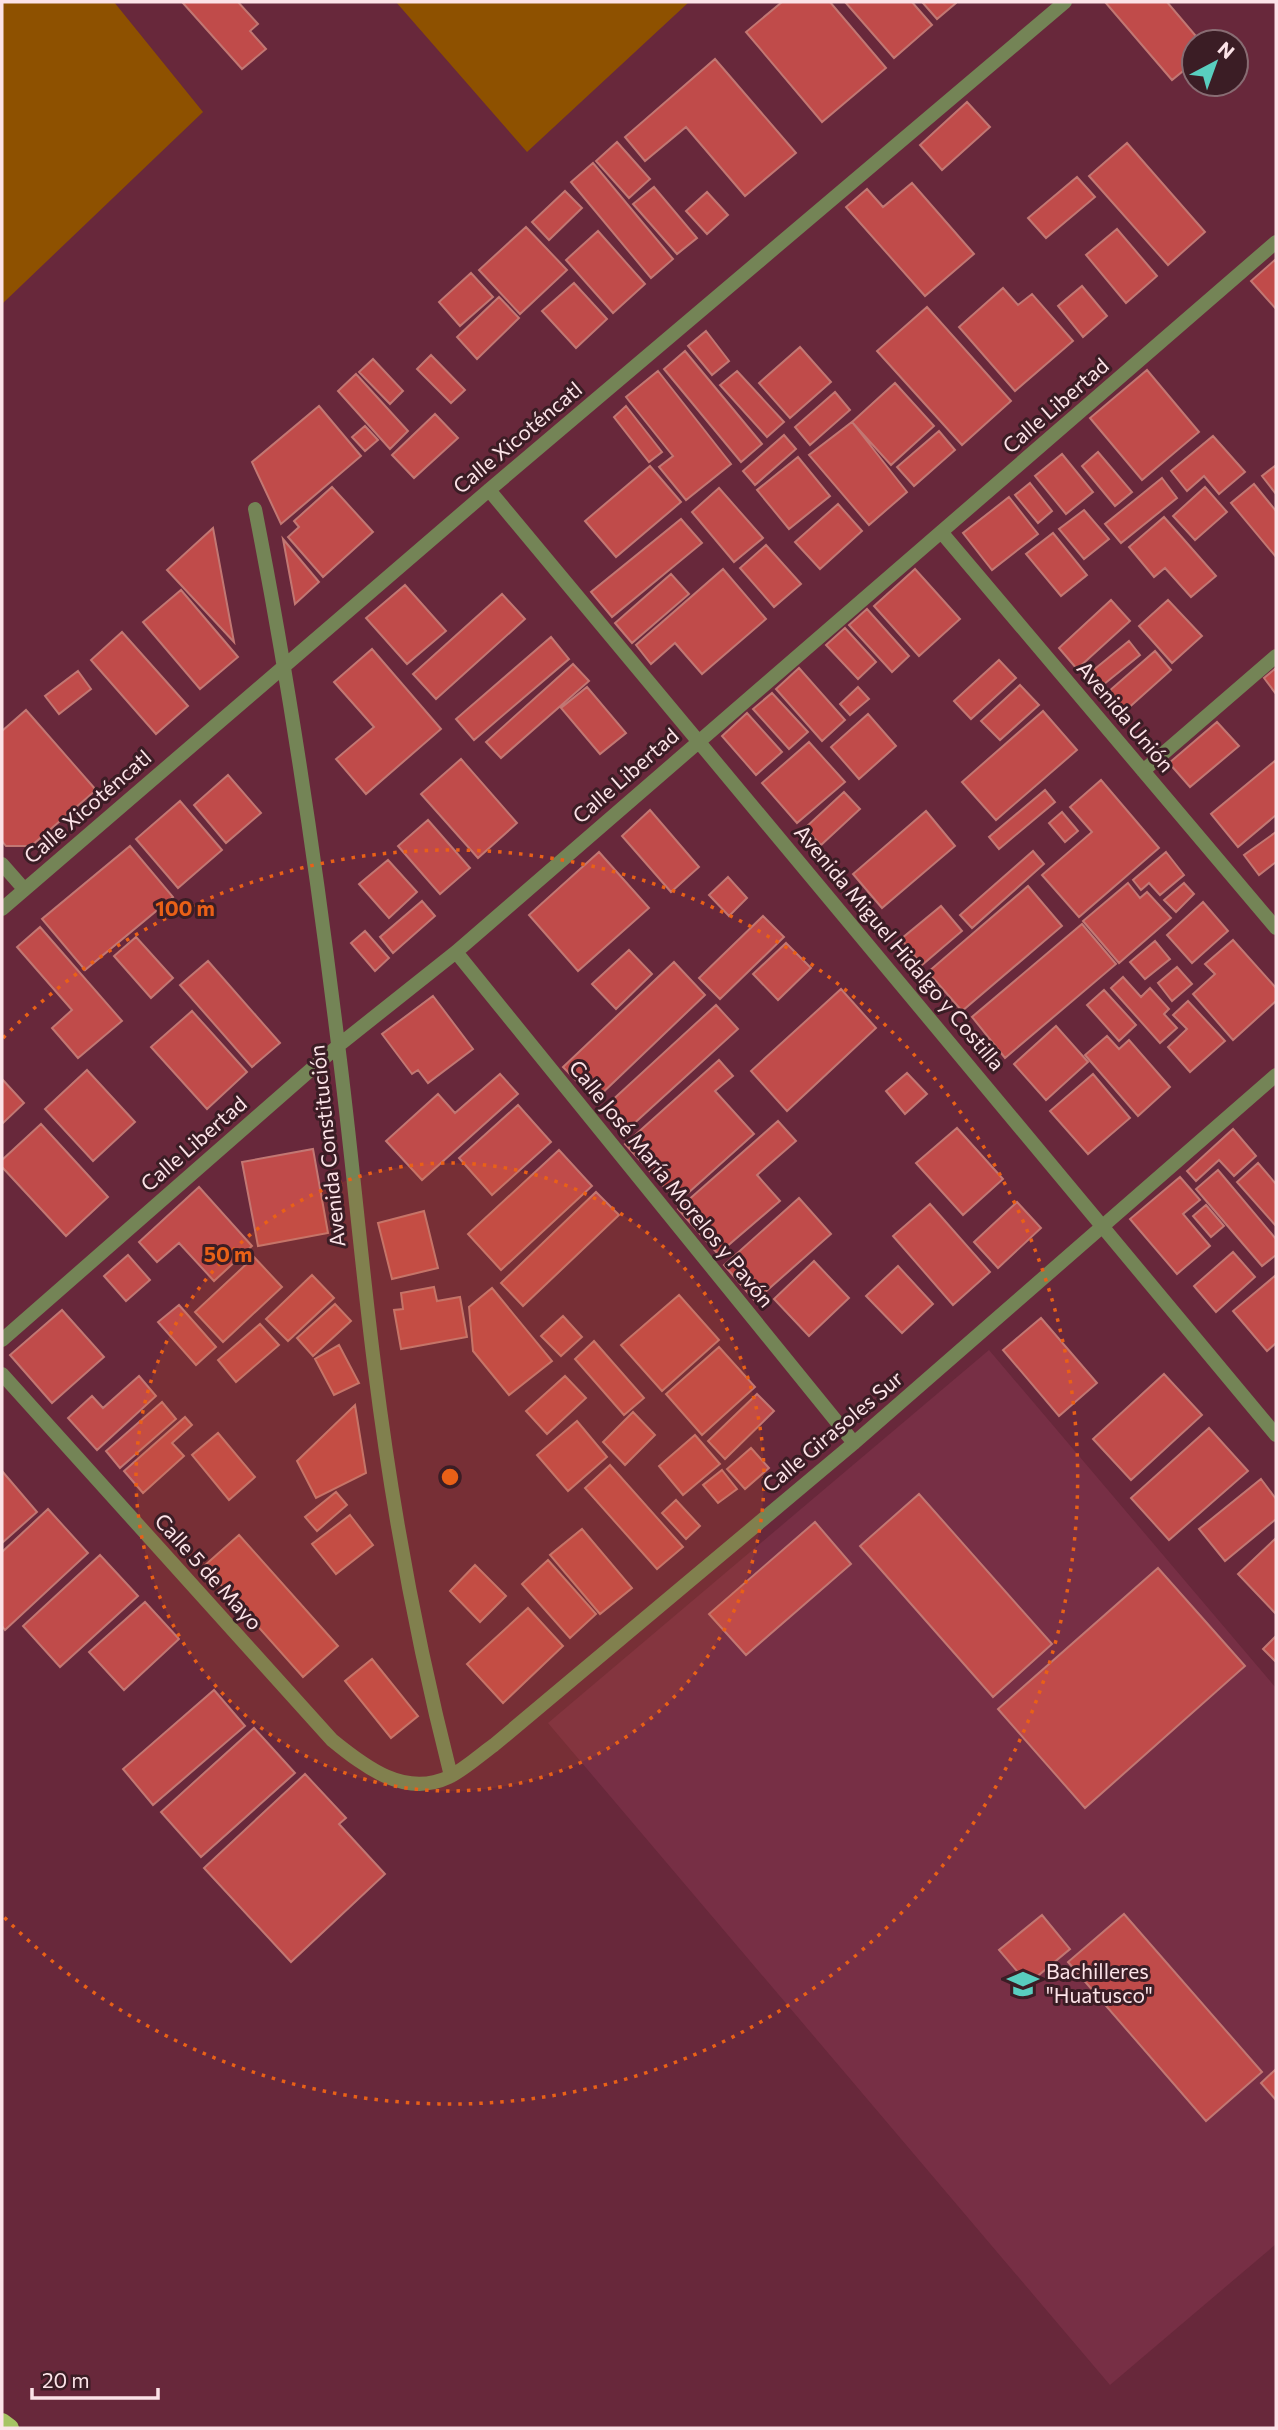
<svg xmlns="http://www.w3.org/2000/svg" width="1278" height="2430" viewBox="0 0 1278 2430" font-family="Commissioner,sans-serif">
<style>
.built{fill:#772f45}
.park{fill:#8e5100}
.building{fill:#c04b4a;stroke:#c27773;stroke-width:2}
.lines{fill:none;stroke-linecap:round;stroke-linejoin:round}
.street{stroke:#748456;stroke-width:14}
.primary{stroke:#a6c464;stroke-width:18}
.ring{fill:none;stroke:#e96017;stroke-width:3.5;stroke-dasharray:3.5 7}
.labels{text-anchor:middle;stroke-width:6;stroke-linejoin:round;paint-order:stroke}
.street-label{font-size:21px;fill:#fce3e8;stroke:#3b1d25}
.poi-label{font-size:21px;fill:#fce3e8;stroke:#3b1d25;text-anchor:start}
.centre{fill:#e96017;stroke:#3b1d25;stroke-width:3.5}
.ring-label{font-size:21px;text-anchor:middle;font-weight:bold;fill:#e96017;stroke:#3b1d25;stroke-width:6;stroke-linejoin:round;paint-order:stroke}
</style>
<rect width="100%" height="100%" fill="#68283b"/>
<!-- built -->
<path class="built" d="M989,1350l287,338v556l-166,141 -562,-662z"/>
<!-- park -->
<path class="park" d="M2,2h112l89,110 -201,192z
M396,2h293l-162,150z"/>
<!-- building -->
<path class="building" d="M182,2h56l20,22 -8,7 16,18 -24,20z
M782,2h48l56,66 -64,54 -76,-90z
M845,2h67l20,23 -38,33z
M922,2h34v1l-19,16z
M1105,2h62l34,40h-7v20l-22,18z
M715,59l81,94 -51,43 -59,-69 -41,34 -20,-24z
M967,102l23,25 -48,43 -22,-25z
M617,142l33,37 -21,19 -33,-37z
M1127,143l78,89 -37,33 -79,-89z
M593,163l80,96 -22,19 -80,-96z
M1077,177l18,20 -49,41 -18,-20z
M912,183l62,71 -49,42 -79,-89 21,-18 16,18z
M654,187l43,51 -20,16 -44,-50z
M565,191l17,17 -33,32 -17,-18z
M707,192l21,23 -21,19 -21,-23z
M526,227l41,43 -47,44 -41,-44z
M1117,229l40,47 -31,27 -40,-48z
M598,231l47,53 -32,29 -47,-53z
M1276,259v50l-25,-28z
M471,273l22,24 -33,29 -21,-24z
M574,283l33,36 -31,29 -34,-37z
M1082,286l25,30 -24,21 -25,-31z
M1003,288l15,17 14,-11 41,47 -58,50 -56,-64z
M499,297l20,21 -42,41 -20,-22z
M927,307l84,94 -49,44 -85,-94z
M706,331l23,30 -17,14 -24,-29z
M800,347l31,35 -41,36 -31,-35z
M685,351l77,93 -21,18 -77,-93z
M431,355l34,35 -14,13 -34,-34z
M373,359l30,32 -13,13 -31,-32z
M1147,370l52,62 -57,48 -52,-62z
M658,371l73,93 -45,36 -27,-33 14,-11 -47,-59z
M737,371l47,51 -17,15 -47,-52z
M356,374l52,57 -18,18 -52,-58z
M895,383l39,43 -43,39 -39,-43z
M835,392l15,18 -40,35 -15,-18z
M319,406l42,50 -80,68 -29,-62z
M626,406l36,46 -13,10 -35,-45z
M435,414l23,24 -44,40 -22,-23z
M852,422l55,70 -38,33 -60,-70z
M365,426l13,14 -13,11 -13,-14z
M939,431l16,19 -41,36 -17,-19z
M784,435l12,14 -41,36 -12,-14z
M1213,436l32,36 -26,22 -15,-18 -17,15 -16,-20z
M1098,452l34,40 -17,14 -33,-40z
M1062,454l31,38 -27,22 -31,-38z
M798,457l32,39 -41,33 -32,-39z
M1276,465v29l-14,-18z
M650,466l31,36 -65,55 -31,-36z
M1162,478l15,20 -56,45 -16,-19z
M1030,483l22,28 -14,12 -23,-28z
M1254,484l22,27v46l-45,-54z
M332,487l41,45 -50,45 -35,-40 11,-10 -5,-6z
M1205,487l22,25 -32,28 -22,-24z
M719,488l44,50 -29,24 -42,-50z
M1009,497l29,37 -46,36 -29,-37z
M838,504l24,27 -42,38 -25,-27z
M1084,510l25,29 -25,20 -25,-30z
M1164,517l52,59 -25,21 -26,-29 -11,9 -25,-30z
M681,519l21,24 -90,74 -21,-25z
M213,528l21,114 -67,-72z
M1053,533l34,42 -26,21 -35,-42z
M283,539l36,43 -24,22z
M766,545l35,39 -27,23 -34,-39z
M723,569l43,50 -64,55 -27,-31 -24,21 -15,-19z
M915,569l45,50 -41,37 -45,-50z
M671,574l18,20 -57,49 -17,-20z
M405,585l41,46 -39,33 -41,-46z
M181,590l57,67 -38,32 -57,-67z
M502,594l23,25 -89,80 -23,-25z
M1111,600l19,21 -53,48 -18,-21z
M1168,600l34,36 -30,27 -33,-37z
M867,609l42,47 -17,16 -43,-47z
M845,628l31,34 -18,17 -32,-34z
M122,632l66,74 -32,28 -65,-74z
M551,637l18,22 -95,81 -18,-21z
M1129,641l11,14 -37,30 -12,-13z
M372,649l69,80 -75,65 -30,-35 38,-32 -40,-45z
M1155,651l16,19 -46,41 -17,-19z
M999,660l17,18 -45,41 -17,-18z
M573,664l16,17 -88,77 -15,-16z
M799,668l46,52 -23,21 -46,-52z
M1276,668v26l-12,-16z
M78,671l13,18 -32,25 -14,-18z
M1020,685l19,20 -39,35 -19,-19z
M587,687l39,46 -26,21 -39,-46z
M858,687l11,12 -19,16 -10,-11z
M772,693l36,39 -19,17 -36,-40z
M26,710l70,80 -65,56h-25l-4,-5v-110z
M1043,711l34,39 -81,70 -34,-38z
M747,713l35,39 -26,23 -34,-39z
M868,714l28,32 -37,33 -28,-32z
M1217,722l22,24 -49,41 -21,-24z
M809,742l36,40 -48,41 -35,-40z
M461,759l56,64 -39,35 -57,-64z
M1276,760v55l-38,32 -27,-33z
M228,775l33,38 -35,30 -32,-38z
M1101,780l58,68 -80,69 -37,-42 50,-43 -22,-25z
M1045,790l10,12 -56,47 -10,-12z
M844,792l16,17 -39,36 -16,-17z
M180,801l42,49 -44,38 -42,-49z
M650,810l49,57 -28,25 -49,-56z
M926,811l29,35 -73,62 -29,-34z
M1062,812l16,19 -13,11 -16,-19z
M428,820l42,48 -30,26 -42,-48z
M1276,832v30l-17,13 -15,-20z
M130,846l43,51 -88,73 -43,-51z
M1033,851l11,13 -72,64 -12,-13z
M599,852l50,56 -71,63 -49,-56z
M1166,852l18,23 -24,20 -11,-12 -8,7 -8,-10z
M388,860l29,32 -28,26 -30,-34z
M728,877l19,21 -18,18 -20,-21z
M1128,883l12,15 7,-6 24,26 -52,45 -36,-42z
M1184,883l10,11 -18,18 -12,-12z
M1028,886l34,40 -100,85 -34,-39z
M422,901l13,15 -42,37 -13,-16z
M1203,902l25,29 -36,32 -25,-28z
M941,906l21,25 -40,34 -21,-26z
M763,916l21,21 -64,62 -21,-21z
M1082,924l34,40 -111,94 -33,-41z
M40,927l82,94 -44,37 -26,-30 20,-18 -55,-63z
M365,931l24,27 -14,13 -24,-28z
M136,937l37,41 -22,20 -37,-42z
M1233,940l43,48v13l-43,39 -40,-46 22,-20 -10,-10z
M1155,941l15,18 -25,20 -15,-17z
M786,943l25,25 -33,32 -25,-26z
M629,950l23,24 -36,35 -24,-25z
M208,961l72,82 -28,24 -72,-82z
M674,962l31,33 -110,105 -32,-33z
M1177,967l15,17 -20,17 -14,-18z
M1123,977l18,20 9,-9 19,21 -5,5 13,14 -17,15 -49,-55z
M841,989l35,39 -89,83 -36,-40z
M1104,990l32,35 -17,16 -32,-36z
M433,996l40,53 -45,34 -10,-13 -6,4 -30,-40z
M1188,1001l37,40 -35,31 -22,-25 19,-18 -14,-14z
M716,1005l22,24 -109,99 -21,-24z
M192,1011l55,61 -40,37 -56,-62z
M1056,1026l32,36 -42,38 -32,-36z
M1107,1036l12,13 10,-9 41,47 -32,29 -53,-61z
M719,1060l14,16 -18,15 39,43 -76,68 -53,-58z
M87,1070l48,52 -42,39 -48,-52z
M907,1073l20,21 -22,20 -19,-23z
M500,1074l18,20 -96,86 -36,-39 52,-47 17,19z
M1093,1074l37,44 -42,36 -38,-43z
M2,1079l22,24 -22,21z
M518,1105l33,37 -59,53 -33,-37z
M778,1121l18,20 -39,34 23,26 -62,53 -40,-45z
M41,1124l67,73 -42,39 -64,-69v-7z
M957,1128l46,51 -40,36 -47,-52z
M1233,1129l23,27 -22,20 -15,-16 -23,21 -9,-10z
M313,1149l15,84 -70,13 -16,-84z
M559,1150l33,36 -91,84 -33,-36z
M1258,1163l18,21v42l-39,-44z
M1218,1170l58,69v16l-14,11 -66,-77z
M1180,1177l20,23 -17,14 27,32 -33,28 -47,-55z
M199,1187l53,59 -38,35 -35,-38 -22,19 -18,-20z
M596,1192l23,23 -96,91 -22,-23z
M799,1198l32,36 -76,67 -31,-36z
M1017,1202l24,26 -43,40 -24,-26z
M930,1204l60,68 -37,33 -60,-69z
M1206,1205l18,21 -13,11 -18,-21z
M424,1211l14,57 -46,11 -14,-56z
M1233,1252l22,25 -39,35 -22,-26z
M128,1255l22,25 -24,21 -22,-25z
M254,1257l28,30 -59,55 -28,-30z
M814,1261l35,37 -40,38 -35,-37z
M898,1266l35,38 -31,29 -36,-37z
M312,1275l22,23 -46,43 -22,-22z
M1276,1275v68l-9,8 -34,-40z
M434,1287l3,14 23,-4 7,40 -66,12 -7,-39 9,-1 -2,-16z
M492,1288l60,73 -43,34 -36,-44 -4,-44z
M679,1295l40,45 -57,51 -41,-46z
M335,1304l16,17 -38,35 -16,-18z
M179,1305l37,42 -20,18 -38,-43z
M62,1310l42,47 -52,46 -42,-48z
M563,1316l19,21 -21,19 -20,-20z
M1041,1318l56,65 -38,33 -56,-66z
M260,1324l19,21 -43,37 -18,-22z
M594,1341l50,57 -20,17 -49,-56z
M339,1345l20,38 -25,12 -19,-36z
M719,1347l36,40 -53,48 -36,-41z
M1164,1374l38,41 -71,65 -38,-41z
M139,1376l17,20 -59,54 -29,-32 24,-22 11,12z
M565,1376l21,22 -39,36 -21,-23z
M757,1394l17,17 -49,48 -17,-18z
M162,1402l14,17 -56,49 -14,-17z
M355,1405l11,68 -50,25 -19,-37z
M633,1412l22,23 -30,30 -22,-23z
M185,1417l7,8 -20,18 12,13 -41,37 -19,-22z
M577,1421l30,36 -39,34 -31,-36z
M1209,1428l39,43 -79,69 -38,-42z
M218,1433l37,44 -26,23 -37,-45z
M695,1435l25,29 -37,31 -24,-29z
M751,1448l18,20 -24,21 -18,-20z
M610,1465l73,82 -26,22 -72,-81z
M722,1470l15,19 -19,14 -15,-18z
M2,1471l35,41 -35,31z
M1261,1479l15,20v20l-51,42 -26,-32z
M336,1492l11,13 -30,26 -12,-14z
M919,1494l133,150 -59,53 -133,-151z
M676,1500l24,26 -14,13 -24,-26z
M48,1509l40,44 -83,77 -3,-4v-74z
M350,1515l23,30 -37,29 -24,-30z
M815,1522l36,42 -105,91 -37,-41z
M582,1529l50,59 -32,26 -50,-59z
M239,1535l99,111 -35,31 -99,-111z
M1276,1538v76l-38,-40z
M100,1555l38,41 -78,71 -37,-41z
M548,1560l48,54 -26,24 -48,-54z
M475,1565l31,31 -26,26 -30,-31z
M1158,1568l87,98 -160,142 -87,-99z
M145,1602l34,37 -55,51 -35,-38z
M528,1608l35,38 -60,57 -36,-39z
M1276,1636v26l-13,-13z
M372,1659l46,57 -27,22 -46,-57z
M214,1690l31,36 -92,79 -30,-36z
M254,1728l41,45 -94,84 -40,-45z
M305,1774l41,44 -7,6 46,50 -94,88 -87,-94z
M1124,1914l138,158 -56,49 -138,-159z
M1042,1915l28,34 -42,35 -29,-34z
M1276,2069v31l-15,-17z"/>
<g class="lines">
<!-- street -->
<path class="street" d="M489,490l787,945
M255,509c35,177 61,355 83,535 14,109 23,218 37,327 17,136 42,272 76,405
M942,533l334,395
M1143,771l133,-115
M2,864l22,25
M2,909l487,-419 576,-488
M456,952l398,491
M2,1340l337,-295 117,-93 820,-710
M2,1374l330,366c33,27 73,58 117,37 16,-8 31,-22 45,-32l360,-302 422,-368"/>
<!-- primary -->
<path class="primary" d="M2,2422l8,6"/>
</g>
<!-- distance rings -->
<circle cx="450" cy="1477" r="314" fill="#e96017" fill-opacity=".12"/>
<g class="ring">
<circle cx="450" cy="1477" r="314"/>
<path d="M3 1038A627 627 0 1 1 3 1916"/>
</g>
<!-- icons -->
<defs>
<symbol id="university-bare" viewBox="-9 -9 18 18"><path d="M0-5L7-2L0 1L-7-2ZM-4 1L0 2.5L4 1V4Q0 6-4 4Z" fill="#59cebf" stroke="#3b1d25" stroke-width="2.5" paint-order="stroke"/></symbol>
</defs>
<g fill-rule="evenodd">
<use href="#university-bare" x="1001" y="1962" width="44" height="44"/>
</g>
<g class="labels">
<!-- street labels -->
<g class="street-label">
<text transform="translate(1056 406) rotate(-41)" y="7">Calle Libertad</text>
<text transform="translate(518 438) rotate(-40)" y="7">Calle Xicoténcatl</text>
<text transform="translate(1125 717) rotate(50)" y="7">Avenida Unión</text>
<text transform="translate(626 776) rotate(-41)" y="7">Calle Libertad</text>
<text transform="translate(88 807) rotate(-41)" y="7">Calle Xicoténcatl</text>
<text transform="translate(899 948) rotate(50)" y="7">Avenida Miguel Hidalgo y Costilla</text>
<text transform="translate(194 1144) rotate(-41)" y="7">Calle Libertad</text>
<text transform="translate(328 1146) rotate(-96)" y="7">Avenida Constitución</text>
<text transform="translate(671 1184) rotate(51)" y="7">Calle José María Morelos y Pavón</text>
<text transform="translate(833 1432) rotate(-40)" y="7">Calle Girasoles Sur</text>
<text transform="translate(208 1572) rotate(48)" y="7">Calle 5 de Mayo</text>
</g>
<!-- poi labels -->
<g class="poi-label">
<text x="1046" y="1979">Bachilleres<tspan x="1046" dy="24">"Huatusco"</tspan></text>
</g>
</g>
<circle cx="450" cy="1477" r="10" class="centre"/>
<g class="ring-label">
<text x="185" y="916">100 m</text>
<text x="228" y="1262">50 m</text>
</g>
<!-- border -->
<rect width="1278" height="2430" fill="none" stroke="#fce3e8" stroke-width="7"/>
<!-- north arrow -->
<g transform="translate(1215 63) rotate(41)"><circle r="33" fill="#3b1d25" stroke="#886c73" stroke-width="2"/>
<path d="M0-5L12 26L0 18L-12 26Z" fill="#59cebf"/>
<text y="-10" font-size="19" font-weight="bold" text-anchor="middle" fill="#fce3e8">N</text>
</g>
<!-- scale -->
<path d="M32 2388v10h126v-10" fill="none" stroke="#fce3e8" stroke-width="3.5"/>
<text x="42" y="2388" font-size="21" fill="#fce3e8" stroke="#3b1d25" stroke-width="5" paint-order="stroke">20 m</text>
</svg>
